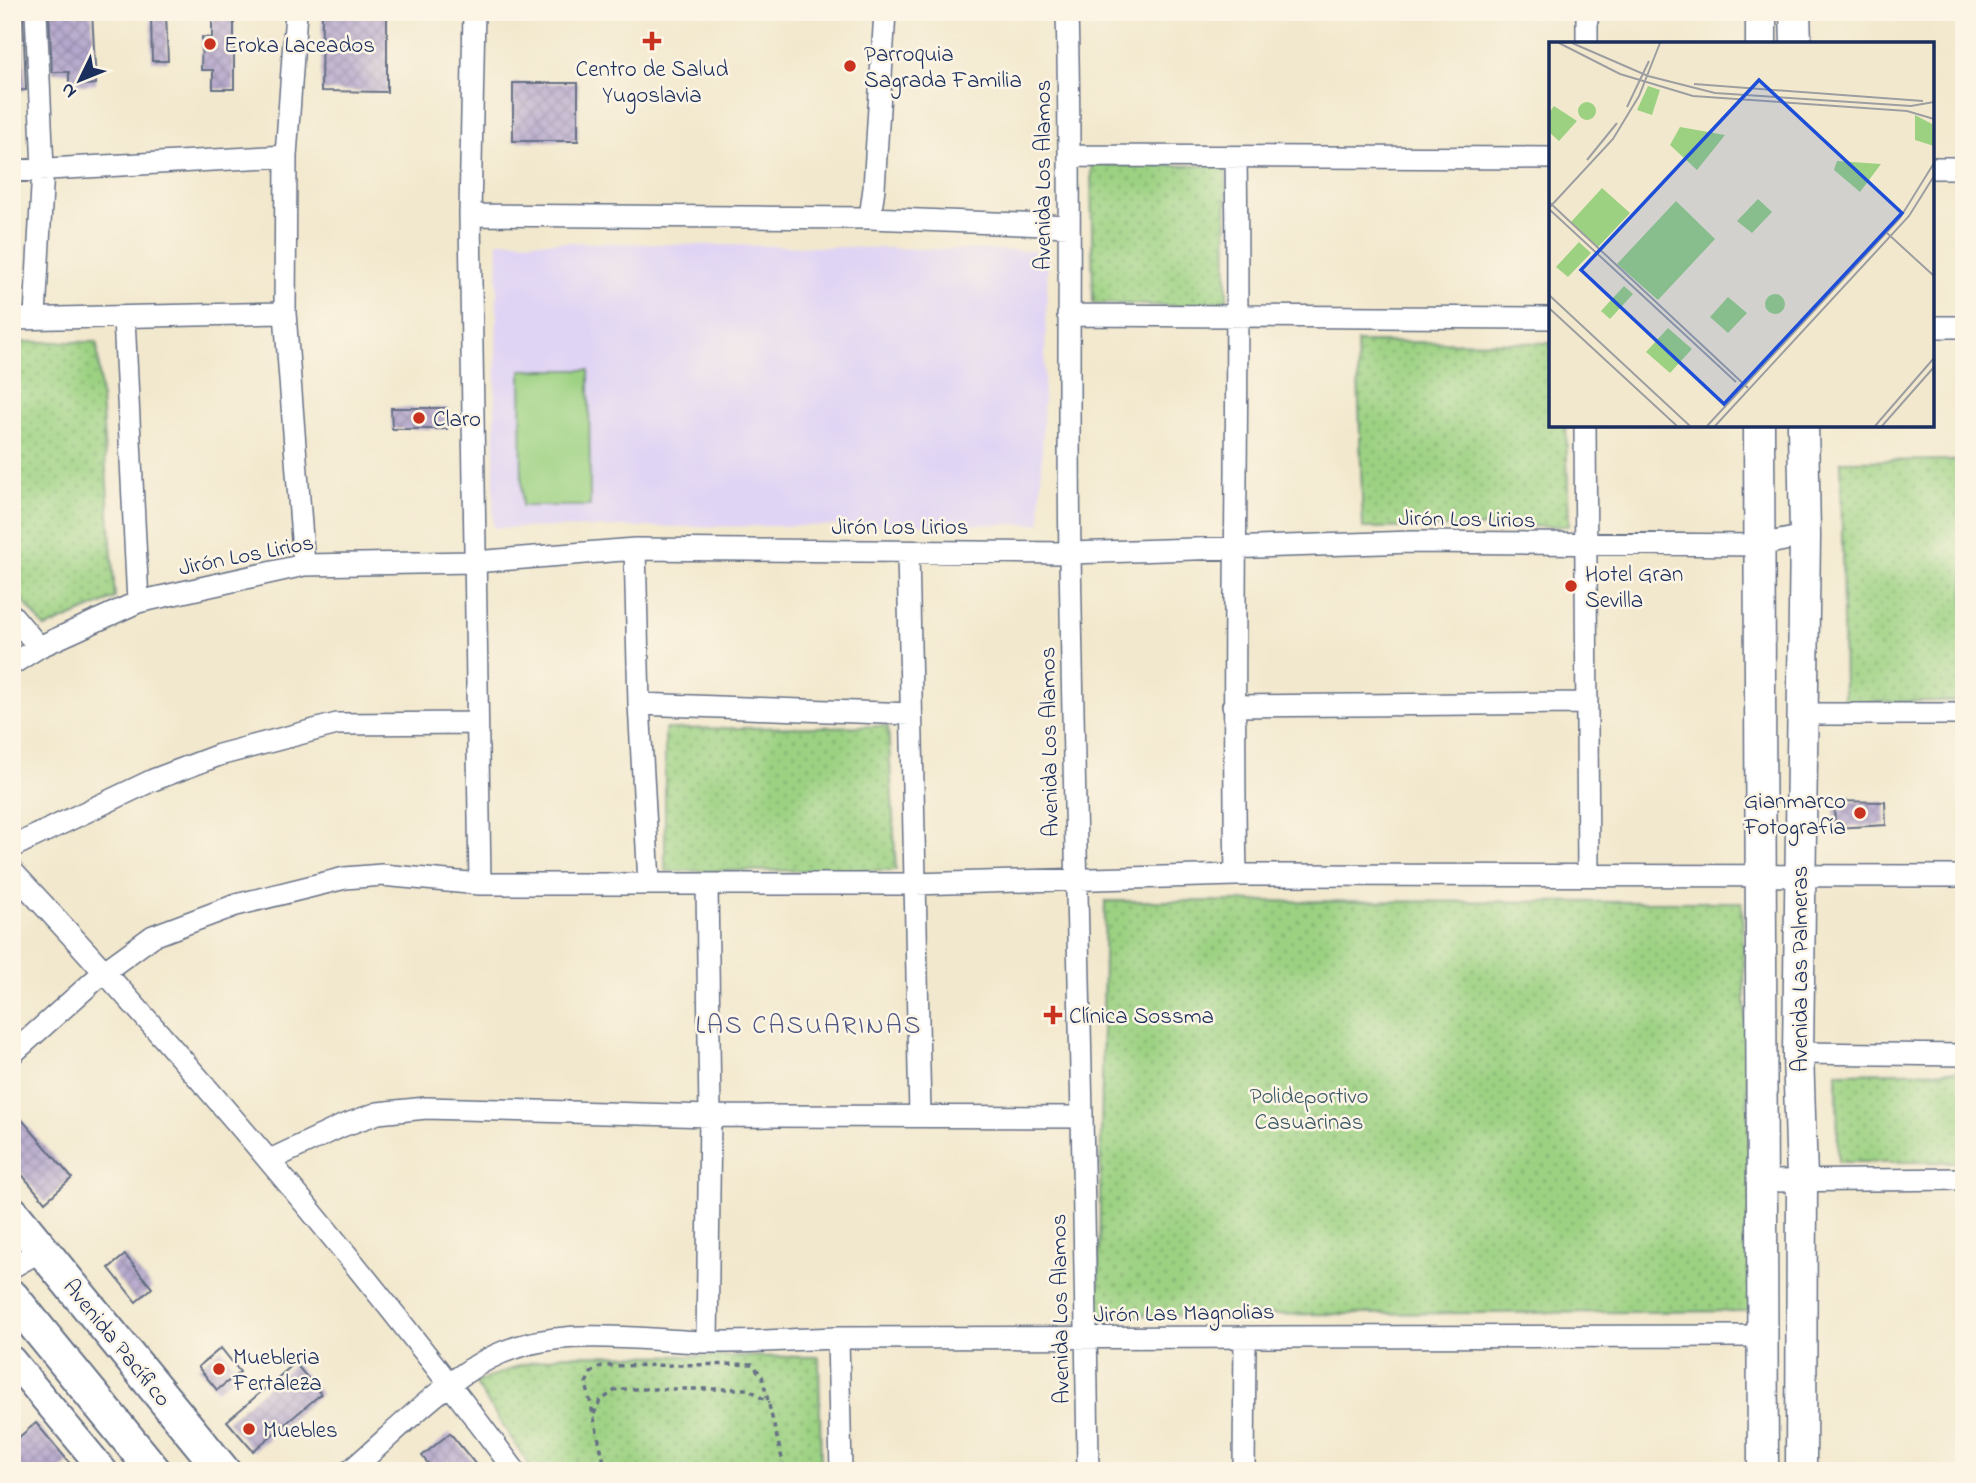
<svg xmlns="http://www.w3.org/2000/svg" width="1976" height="1483" viewBox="0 0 1976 1483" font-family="'Indie Flower',sans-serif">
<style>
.built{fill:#e0d4f4}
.green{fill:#9cd182;stroke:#5c8070;stroke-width:2}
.park{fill:url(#park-dots);stroke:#5c8070;stroke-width:2}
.building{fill:url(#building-cross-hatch)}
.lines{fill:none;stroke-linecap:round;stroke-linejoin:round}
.minor-casing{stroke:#667085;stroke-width:24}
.tertiary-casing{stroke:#667085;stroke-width:30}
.secondary-casing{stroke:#667085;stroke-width:33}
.primary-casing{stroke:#667085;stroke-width:37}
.path{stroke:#667085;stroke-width:3.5;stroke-dasharray:5 5;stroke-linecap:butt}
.minor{stroke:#fff;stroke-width:21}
.tertiary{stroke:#fff;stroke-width:26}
.secondary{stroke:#fff;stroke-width:30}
.primary{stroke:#fff;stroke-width:33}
.poi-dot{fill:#c8321e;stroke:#fcf5e5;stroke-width:2.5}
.labels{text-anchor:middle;stroke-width:5;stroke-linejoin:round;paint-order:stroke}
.poi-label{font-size:23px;fill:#1b2f5e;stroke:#fcf5e5;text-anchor:start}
.street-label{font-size:23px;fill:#1b2f5e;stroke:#fcf5e5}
.park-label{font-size:23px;fill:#3b5867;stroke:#fcf5e5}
.quarter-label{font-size:26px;letter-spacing:2px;fill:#4e5784;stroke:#fcf5e5}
.inset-road{fill:none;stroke:#9c9ea1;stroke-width:2}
.view{fill:#1d4ed8;fill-opacity:0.15;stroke:#1d4ed8;stroke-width:3.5}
.inset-edge{fill:none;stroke:#1b2f5e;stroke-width:3.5}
</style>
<defs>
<pattern id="park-dots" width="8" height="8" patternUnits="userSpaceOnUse" patternTransform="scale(1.75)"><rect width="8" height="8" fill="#9cd182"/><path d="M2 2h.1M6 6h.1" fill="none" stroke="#7eaa6e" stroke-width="1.8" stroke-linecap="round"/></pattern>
<pattern id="building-cross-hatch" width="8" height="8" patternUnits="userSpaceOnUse" patternTransform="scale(1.75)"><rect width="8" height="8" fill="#aea0ca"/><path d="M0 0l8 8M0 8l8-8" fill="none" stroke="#8d83a7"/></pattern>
</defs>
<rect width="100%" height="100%" fill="#fcf5e5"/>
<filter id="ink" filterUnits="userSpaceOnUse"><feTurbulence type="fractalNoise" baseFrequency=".0143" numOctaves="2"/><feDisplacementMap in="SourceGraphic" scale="14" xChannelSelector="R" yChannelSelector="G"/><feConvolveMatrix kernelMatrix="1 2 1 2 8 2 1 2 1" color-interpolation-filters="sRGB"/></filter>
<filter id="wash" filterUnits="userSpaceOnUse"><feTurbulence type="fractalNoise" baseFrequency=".00686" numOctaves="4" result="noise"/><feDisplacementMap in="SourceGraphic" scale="28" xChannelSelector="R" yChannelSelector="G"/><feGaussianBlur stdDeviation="1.57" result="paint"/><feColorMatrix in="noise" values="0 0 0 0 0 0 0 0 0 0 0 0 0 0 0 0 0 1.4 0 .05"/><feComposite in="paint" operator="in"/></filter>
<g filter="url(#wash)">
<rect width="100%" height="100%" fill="#f2e8cd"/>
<!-- built -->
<path class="built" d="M498,241l550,10 -8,273 -547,4z"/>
<!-- green -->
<path class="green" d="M521,370h68l1,136h-68z"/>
<!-- park -->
<path class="park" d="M1091,165l135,1 1,142 -134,-5z
M12,342h85l18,256 -70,30 -33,-41z
M1357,342l194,1v82h15l3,101 -206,2z
M1964,460v241l-120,1 -3,-241z
M888,726l8,144 -231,1v-142z
M1105,901l637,1 12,409 -656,5z
M1964,1071v91h-126l-1,-89z
M564,1355l255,2 2,114h-288l-58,-88 46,-18z"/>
<g id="blocks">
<!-- building -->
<path class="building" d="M49,12h43l4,72 -27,2v-14h-17z
M322,12h65v80l-66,-1z
M151,15h15l2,46h-16z
M212,15h22v74h-21v-19h-12l1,-33 10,1z
M12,16h11l3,74 -14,1z
M513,83h65v58h-65z
M391,408h56v21h-55z
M1834,801l51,1 1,23 -51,3z
M12,1108l60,70 -27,24 -33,-39z
M125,1255l27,33 -16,14 -27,-34z
M221,1348l19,24 -23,18 -19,-23z
M295,1363l26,31 -68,57 -26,-30z
M36,1423l33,39 -10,9h-47v-28z
M450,1433l31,38h-47l-12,-15z"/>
</g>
</g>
<g filter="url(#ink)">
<use href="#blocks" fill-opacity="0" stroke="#667085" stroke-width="2"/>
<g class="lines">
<defs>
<path id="minor" d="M296,12l-10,144 -1,157 19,252
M474,12l-4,203 10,669
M1067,12c5,181 0,362 3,543 5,305 15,610 18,916
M1587,44v-32
M1071,156l480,2
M1236,159c4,239 -5,477 0,716
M1932,168h32
M12,171l274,-15
M470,215l400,3 4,-30 11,-176
M870,218l199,8
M1068,315l483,3
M35,316l8,-147 -7,-157
M124,318l14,284
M12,319l273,-6
M1932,327h32
M1585,425l3,449
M635,549l4,155 10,178
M908,553l12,563
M12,615l27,32
M12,664l27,-17 99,-45 166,-37 170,-3 161,-13 435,4 343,-11 346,3 46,-9
M639,704l272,10
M1233,706l353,-3
M1801,714h163
M12,847l141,-67 66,-25 118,-31 139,-1
M12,871c178,191 347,390 503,600
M707,884l3,232 -3,226
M1798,1053l166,2
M12,1054l93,-83 48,-35 83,-31 109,-27 37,-3 98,9h434l322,-9 728,1
M270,1160l72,-34 36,-13 48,-5 284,8 372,1
M1762,1181l202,-2
M12,1267l30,-17
M838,1338l3,133
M350,1471c41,-35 94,-90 140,-113 66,-34 145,-18 215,-16 44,1 89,-3 133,-4l924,-2
M1244,1471l1,-133"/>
<path id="tertiary" d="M12,1360l92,111"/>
<path id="secondary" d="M1761,12v32
M1795,12l1,32
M1759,425l4,1046
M1801,1471l1,-293 -4,-125 7,-517 -2,-111"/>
<path id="primary" d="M12,1213l211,258
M12,1297l142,174"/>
</defs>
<!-- minor casing -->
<use href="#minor" class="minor-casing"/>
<!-- tertiary casing -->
<use href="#tertiary" class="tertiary-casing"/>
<!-- secondary casing -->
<use href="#secondary" class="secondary-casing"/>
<!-- primary casing -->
<use href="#primary" class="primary-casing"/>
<!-- path -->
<path class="path" d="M594,1414l6,-13 17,-12h132l20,14
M606,1471l-20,-88 5,-10 11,-7 150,-2 10,12 23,95"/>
<!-- minor -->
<use href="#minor" class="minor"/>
<!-- tertiary -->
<use href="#tertiary" class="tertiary"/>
<!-- secondary -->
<use href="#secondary" class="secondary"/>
<!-- primary -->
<use href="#primary" class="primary"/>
</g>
</g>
<!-- markers -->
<g class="poi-dot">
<path d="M648.5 30.5h7v7h7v7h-7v7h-7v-7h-7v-7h7z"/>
<circle cx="210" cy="44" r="7"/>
<circle cx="850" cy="66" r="7"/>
<circle cx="419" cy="418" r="7"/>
<circle cx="1571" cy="586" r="7"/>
<circle cx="1860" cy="813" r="7"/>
<path d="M1049.5 1004.5h7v7h7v7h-7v7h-7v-7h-7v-7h7z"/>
<circle cx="219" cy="1369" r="7"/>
<circle cx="249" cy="1429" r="7"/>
</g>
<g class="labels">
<!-- poi labels -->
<g class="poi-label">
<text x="224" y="52">Eroka Laceados</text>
<text x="864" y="61">Parroquia<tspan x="864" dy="26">Sagrada Familia</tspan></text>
<text x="652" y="76" text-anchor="middle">Centro de Salud<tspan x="652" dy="26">Yugoslavia</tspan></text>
<text x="433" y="426">Claro</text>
<text x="1585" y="581">Hotel Gran<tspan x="1585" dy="26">Sevilla</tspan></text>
<text x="1846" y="808" text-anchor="end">Gianmarco<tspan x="1846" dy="26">Fotografía</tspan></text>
<text x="1069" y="1023">Clínica Sossma</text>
<text x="233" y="1364">Muebleria<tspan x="233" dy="26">Fertaleza</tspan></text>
<text x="263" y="1437">Muebles</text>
</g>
<!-- street labels -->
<g class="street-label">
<text transform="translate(1042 175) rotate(-90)" y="8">Avenida Los Alamos</text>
<text transform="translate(1467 518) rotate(1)" y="8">Jirón Los Lirios</text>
<text x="900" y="534">Jirón Los Lirios</text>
<text transform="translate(246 554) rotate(-11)" y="8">Jirón Los Lirios</text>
<text transform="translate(1048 742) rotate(-91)" y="8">Avenida Los Alamos</text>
<text transform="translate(1799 969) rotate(-90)" y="8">Avenida Las Palmeras</text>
<text transform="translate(1059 1309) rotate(-91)" y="8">Avenida Los Alamos</text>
<text transform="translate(1184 1312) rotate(-1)" y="8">Jirón Las Magnolias</text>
<text transform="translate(118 1342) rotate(51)" y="8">Avenida Pacífico</text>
</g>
<!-- park labels -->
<g class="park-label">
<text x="1309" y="1103">Polideportivo<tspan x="1309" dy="26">Casuarinas</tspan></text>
</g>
<!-- quarter labels -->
<g class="quarter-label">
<text x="809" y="1033">LAS CASUARINAS</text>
</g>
</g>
<!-- overview -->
<g transform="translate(1549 42)">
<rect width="385" height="385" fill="#f2e8cd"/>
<path d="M29 69a9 9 0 1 1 18 0a9 9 0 1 1-18 0ZM5,64l23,15 -18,20 -10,-9v-19zM30,200l12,11 -23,24 -12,-10z" fill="#9cd182"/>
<path d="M99,44l12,4 -8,25 -15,-5zM366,73l17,9 2,22 -19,-6zM131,85l45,8 -28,35 -27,-25zM288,119l44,3 -21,28 -26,-22zM53,146l28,25 -32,34 -27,-25zM209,157l14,13 -20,21 -15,-12zM127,159l39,38 -57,61 -41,-36zM75,244l9,8 -23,25 -9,-8zM216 262a10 10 0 1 1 20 0a10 10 0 1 1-20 0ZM179,255l19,16 -19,20 -18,-16zM119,286l24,21 -22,24 -24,-21z" fill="#9cd182"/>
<path class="inset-road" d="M10,1l61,31 73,22 214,15 27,8M23,1l76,33 67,17 196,13 23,-4M145,42l229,17M78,65l22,-46M38,118l30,-37M0,160l199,186M0,166l64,-69 26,-43 21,-53M0,167l187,173M338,191l47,43M0,253l141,131M0,266l128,118M158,384l193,-208 34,-55M166,384l194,-210 25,-40M326,384l59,-68M333,384l52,-59"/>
<path class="view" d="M210,38l143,133 -178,191 -143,-134z"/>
<rect width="385" height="385" class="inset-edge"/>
</g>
<!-- margin -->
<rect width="1976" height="1483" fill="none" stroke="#fcf5e5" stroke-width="42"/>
<!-- north arrow -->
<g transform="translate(80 80) rotate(227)" stroke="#fcf5e5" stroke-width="5" paint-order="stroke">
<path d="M0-5L12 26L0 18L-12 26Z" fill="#1b2f5e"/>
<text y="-10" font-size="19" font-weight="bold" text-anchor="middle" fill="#1b2f5e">N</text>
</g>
</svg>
